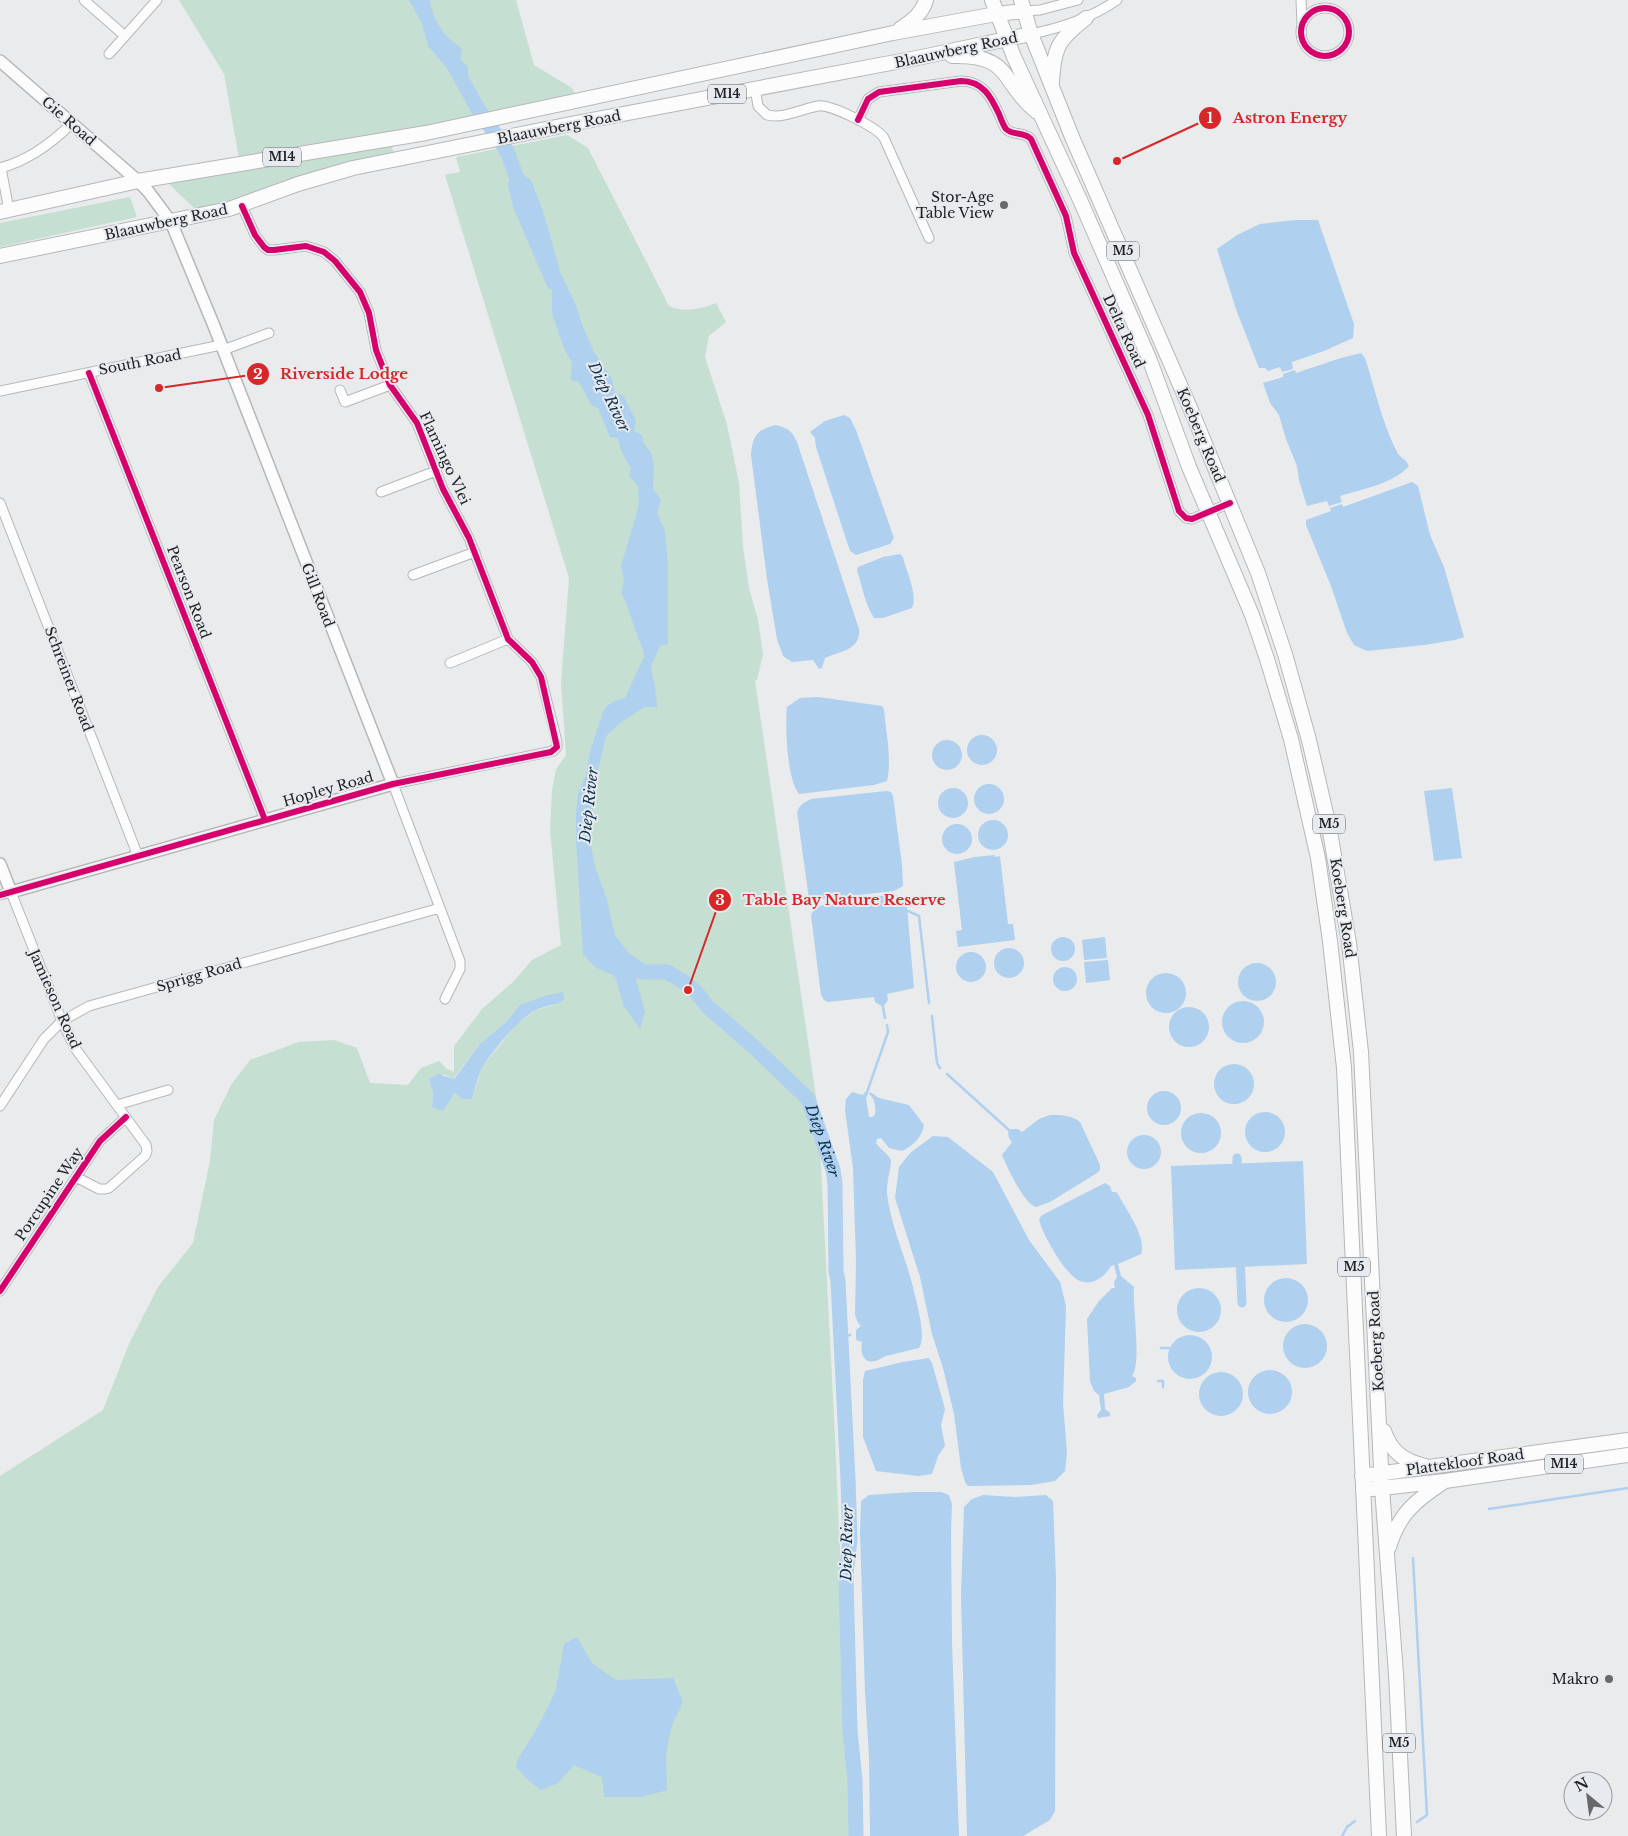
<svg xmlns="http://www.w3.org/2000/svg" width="1628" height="1836" viewBox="0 0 1628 1836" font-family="'Libre Baskerville',serif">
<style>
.green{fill:#c5dfd2;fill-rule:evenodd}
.water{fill:#afd0ee}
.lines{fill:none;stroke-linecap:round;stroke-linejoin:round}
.stream{stroke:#afd0ee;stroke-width:2.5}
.canal{stroke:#afd0ee;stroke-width:9}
.river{stroke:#afd0ee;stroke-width:15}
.minor-casing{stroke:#b6b7b9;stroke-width:11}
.tertiary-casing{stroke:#b6b7b9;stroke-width:14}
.primary-casing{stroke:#b6b7b9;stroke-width:16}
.minor{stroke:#fcfcfc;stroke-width:9}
.tertiary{stroke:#fcfcfc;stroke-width:11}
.primary{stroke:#fcfcfc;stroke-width:14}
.cycleway-casing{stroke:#e7eaef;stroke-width:9}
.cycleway{stroke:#d6006c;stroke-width:6}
.poi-dot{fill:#67686a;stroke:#e7eaef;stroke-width:2}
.labels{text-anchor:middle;stroke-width:4;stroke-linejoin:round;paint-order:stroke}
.shield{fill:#e7eaef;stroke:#5c5e61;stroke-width:1}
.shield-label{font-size:12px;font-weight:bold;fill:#212224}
.street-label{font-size:14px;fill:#212224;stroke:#e7eaef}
.poi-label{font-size:14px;fill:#212224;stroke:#e7eaef;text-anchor:end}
.water-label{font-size:15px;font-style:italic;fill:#0c2f4b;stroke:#e7eaef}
.leader{fill:none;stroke:#d62828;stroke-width:2}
.callout-dot{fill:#d62828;stroke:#e7eaef;stroke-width:2}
.mark-label{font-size:15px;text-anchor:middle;font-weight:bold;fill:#fff}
.callout-label{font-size:15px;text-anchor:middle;font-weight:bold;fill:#d62828;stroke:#e7eaef;stroke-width:4;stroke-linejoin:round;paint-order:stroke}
</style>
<rect width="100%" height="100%" fill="#e9ebed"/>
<!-- green -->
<path class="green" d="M179,0h337l18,65 38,23 6,12 -338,64 -16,-90z
M567,135l21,13 81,158c14,7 32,3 47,-3l10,19 -17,14 -4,21 22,68 12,58 4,64 6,41 9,32 5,34 -6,26h-2l63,430 16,306 19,420h-853v-360l103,-66 26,-66 29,-57 35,-44 17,-82 4,-41 17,-35 19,-25 49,-18 35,-2 23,8 13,35 38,2 13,-17 18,-7 8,8 7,3v-26l28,-37 31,-27 19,-22 29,-15 -11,-115 2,-39 4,-22 10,-14 -5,-72 8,-105 -124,-403 15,-3 -4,-15zM558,1004l-22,6 -20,15 -34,42 -10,32 -17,-7 -23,15 1,-15 10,-18 10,5 28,-36 25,-21 14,-17z
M390,142l6,16 -198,54 -32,-31z
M130,197l7,20 -137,30v-24z"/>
<!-- water -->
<path class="water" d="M408,0h22c0,11 9,28 17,36 4,5 10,8 15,13l-2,10 8,8v12l-16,-5 -24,-28 -6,-22 -10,-19z
M522,174l9,6 12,31 18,63 14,29 8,24 10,23 19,29 3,14 8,2 13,26 -2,10 8,4 1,7 8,11 3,11 -1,25 8,11 -4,13 8,18 3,34v79l-8,2 -9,20 4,21 2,20h-12l-24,15 -15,14 -9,38 -6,55v18l5,23 10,26 9,39 28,37 -7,7 9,33 -5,17 -16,-23 -9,-30 -20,-9 -12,-13 -7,-113v-30l2,-17 8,-19 4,-23 14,-43 8,-7 13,-4 19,-41c0,-9 -5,-15 -7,-23 -6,-14 -8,-28 -16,-41l3,-12 -3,-15 15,-50 3,-14 -1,-16 -9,-10 2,-8c-5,-7 -13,-22 -13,-30l-8,-1 -12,-29 -6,-2 -13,-24 -8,-2 1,-18 -7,-11 -13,-37v-24l-4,-2 -35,-81 -5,-22 3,-7z
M1295,220h23l36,104 -1,14 -29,13 -32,11 1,7 -11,3 -2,-5 -12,4 -3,-3h-6l-22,-56 -20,-63 20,-14 23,-11z
M1361,353l4,5c10,31 17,65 32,94 3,6 9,7 12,14 -16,18 -47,23 -69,30l2,6 -13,4 -2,-5 -20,5 -8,-26 -2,-14 -11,-27 -7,-24 -9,-12 -7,-20 20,-6v-3l12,-4 1,3 45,-15z
M844,415l6,3 6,12 38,108 -4,6 -34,11 -6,-4 -34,-104 -1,-9 -5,-6 15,-11z
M776,425c12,3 16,6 21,17l62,187c2,21 -18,22 -34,29l-3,10 -3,1 -6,-9 -21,2 -9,-6 -6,-17 -10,-60 -16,-124c2,-19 5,-25 25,-30z
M1412,482l6,4 12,49 14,32 20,70 -9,3 -31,5 -57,6 -13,-6 -7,-12 -16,-47 -25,-61v-5l25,-9 -1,-3 12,-4 1,3z
M900,554l3,3c3,14 15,37 9,51l-29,10h-9c-9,-14 -12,-32 -17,-48l1,-3 25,-10z
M818,697l64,9 2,4c2,22 8,51 3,71l-13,4 -75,9c-12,-14 -14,-68 -12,-87l13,-9z
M967 750a15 15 0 1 1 30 0a15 15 0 1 1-30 0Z
M932 755a15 15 0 1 1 30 0a15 15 0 1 1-30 0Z
M974 799a15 15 0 1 1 30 0a15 15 0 1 1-30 0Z
M938 803a15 15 0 1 1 30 0a15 15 0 1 1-30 0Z
M1452,788l10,70 -28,3 -10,-70z
M887,791l4,1 2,4 9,69 1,21 -9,5 -81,9 -4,-1 -12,-87c3,-8 7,-9 14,-13z
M978 835a15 15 0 1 1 30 0a15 15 0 1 1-30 0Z
M942 839a15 15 0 1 1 30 0a15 15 0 1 1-30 0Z
M995,855v2l5,-1 8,68h5l2,16 -57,7 -2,-16 6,-1 -8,-68 21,-5z
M893,895c9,1 10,4 14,12l7,81 -27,6 1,6 -5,7 -8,-5 -1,-5 -46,5 -4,-2 -3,-5 -10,-80c8,-19 63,-18 82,-20z
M1051 949a12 12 0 1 1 24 0a12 12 0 1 1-24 0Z
M1105,937l2,21 -23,2 -2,-20z
M994 963a15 15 0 1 1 30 0a15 15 0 1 1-30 0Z
M956 967a15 15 0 1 1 30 0a15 15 0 1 1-30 0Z
M1108,960l2,20 -24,3 -2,-21z
M1238 982a19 19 0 1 1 38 0a19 19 0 1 1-38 0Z
M1053 979a12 12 0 1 1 24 0a12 12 0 1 1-24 0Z
M1146 993a20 20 0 1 1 40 0a20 20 0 1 1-40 0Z
M562,992l3,7c-9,7 -19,6 -29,11 -16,8 -46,43 -55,60 -4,9 -6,19 -9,29h-10l-7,-7 -12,19 -11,-4 1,-15 -4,-13 9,-5 16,5 27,-36 25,-21 14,-17 25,-9z
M1222 1022a21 21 0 1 1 42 0a21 21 0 1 1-42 0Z
M1169 1027a20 20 0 1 1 40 0a20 20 0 1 1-40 0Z
M1214 1084a20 20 0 1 1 40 0a20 20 0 1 1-40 0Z
M1147 1108a17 17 0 1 1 34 0a17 17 0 1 1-34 0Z
M852,1092l11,3 2,-3 3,2 -2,4 3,19h3l3,-2c1,-8 0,-16 -6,-21l1,-2 9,6 30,7 15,20c-2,12 -11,21 -22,26l-13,-3 -8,-10 -4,1 -1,4c3,5 13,12 15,17 1,2 -5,26 -4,34 4,32 18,62 26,93 3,14 14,49 6,61 -11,3 -22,5 -33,8 -4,1 -6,4 -11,5 -12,3 -15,-9 -13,-19l-6,-2v-10l5,-4 -3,-3 -3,-8 1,-53 -3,-94 -8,-58 1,-11z
M1245 1132a20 20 0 1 1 40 0a20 20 0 1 1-40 0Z
M1181 1133a20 20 0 1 1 40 0a20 20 0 1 1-40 0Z
M1050,1115c11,0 22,0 30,7l20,43v5l-3,3 -47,29 -14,5c-12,-3 -29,-40 -34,-52l10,-13 -3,-4 -1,-6 3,-3h7l4,3 17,-13z
M1127 1152a17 17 0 1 1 34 0a17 17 0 1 1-34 0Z
M933,1136l15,1 45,35 36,68 31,42 6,24 -3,98 4,48 -2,19 -10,10 -24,4 -63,1 -3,-4 -4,-14 -7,-54 -11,-46 -11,-34 -12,-57 -25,-79 4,-31 11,-14z
M1303,1161l4,103 -132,6 -4,-104z
M1105,1183l5,3 2,6h4l3,4c8,15 28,42 22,58l-23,10 3,12 13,11c-2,20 8,75 -2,89l4,2v3l-7,6 -25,7 1,15 5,4v3l-12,2 -1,-3 4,-5 -2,-15 -5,-4 -4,-10 -3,-62 12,-18 13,-13h3l-1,-6 3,-5 -3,-12 -3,1c-6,11 -19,20 -31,15 -14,-5 -37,-46 -41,-61l2,-4 5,-3z
M1264 1300a22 22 0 1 1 44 0a22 22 0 1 1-44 0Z
M1177 1310a22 22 0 1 1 44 0a22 22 0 1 1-44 0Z
M1283 1346a22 22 0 1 1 44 0a22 22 0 1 1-44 0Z
M1168 1357a22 22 0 1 1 44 0a22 22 0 1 1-44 0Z
M929,1358l3,5 13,46 -4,16 4,21 -7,10 -6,18 -14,2 -42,-5 -13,-34v-57l2,-9 38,-9z
M1248 1392a22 22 0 1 1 44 0a22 22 0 1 1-44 0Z
M1199 1394a22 22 0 1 1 44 0a22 22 0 1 1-44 0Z
M913,1492h28l8,3 3,9 -1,26 1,113 7,193h-89l-1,-79 -4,-65 -5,-159 1,-32 8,-6z
M983,1495l31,2 32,-2 7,6 3,77 -1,233 -5,9 -27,16h-56l-6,-240 3,-89 8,-8z
M577,1637l15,26 24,17 57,-2 10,24 -11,23 -6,28 1,37 -25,7h-38l-2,-20 -28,-12 -16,18 -17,7 -12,-9 -13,-14 2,-8 21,-34 17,-35 8,-46z"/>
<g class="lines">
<!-- stream -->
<path class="stream" d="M908,911l11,5 10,87
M883,1007l2,11
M932,1016l5,47 3,5
M947,1074l63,57
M866,1095l22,-63 -1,-7
M841,1337l9,-2
M1161,1348h8
M1158,1381h5v6
M1489,1509l139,-21
M1413,1558l14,257 -10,7
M1342,1836l5,-9 8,-6"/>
<!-- canal -->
<path class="canal" d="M1237,1158v17
M1240,1256l2,47"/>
<!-- river -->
<g class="river">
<path d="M451,60l27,49 29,42 16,44"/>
<path id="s1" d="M627,961l16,11h24l17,10 12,10 11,14 47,41 54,52 25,71 2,14 1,87 2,10 10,199 2,60 -4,35 1,42 3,113 5,50 1,56"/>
</g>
<defs>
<path id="minor" d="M84,0l41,36
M1301,0l1,24
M1301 32a24 24 0 1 1 48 0a24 24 0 1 1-48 0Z
M1024,11l16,-1 38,-10
M1031,34c30,-6 60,-16 86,-34
M109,54l48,-54
M755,88l3,18 9,9c17,4 34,-6 51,-9 12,-2 59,21 66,32l45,100
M858,120l10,-21 11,-7 82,-11c22,0 30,16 38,33 2,5 4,11 7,15 7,7 17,2 25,10l35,77 8,37 74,162 31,96 7,7 6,1 38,-16
M0,168c27,-7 52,-25 72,-45
M1,168l8,42
M242,206l13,29 9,12 4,3h6l32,-4 18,6 11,9 25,31 9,21 7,37 9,23 5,12 27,38 26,66 26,49 39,101 24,23 9,15 16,65v5l-4,4 -160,33 67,177v8l-15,30
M223,350l46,-17
M89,373l176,447
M340,390l5,12 45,-17
M0,391l221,-46
M381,492l55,-21
M0,503l138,353
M413,575l62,-23
M450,663l58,-24
M0,895l11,-3 51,129 13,27 71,97 1,6 -2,5 -36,32 -4,1h-6l-23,-12
M117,1105l51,-15
M0,1106l44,-67 18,-18 27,-15 351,-98
M0,1291l100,-150 26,-24"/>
<path id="tertiary" d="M0,61l138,120 10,10 23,31 43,104 179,458 -382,108 -11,-28"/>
<path id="primary" d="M992,0l22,57 67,145 68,156 40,109 63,148 15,44 24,80 27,119 12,83 14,127 35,768
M1021,0l10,34 41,103 122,280 64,156 27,81 24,86 20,86 20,117 12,109 21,436 14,186 8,162
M900,29c12,-8 22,-15 26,-29
M952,56c61,-2 48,27 85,56
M1052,82c2,-35 6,-42 34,-64
M0,212l138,-31 288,-48 467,-100 103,-19 28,-3
M0,256l229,-47 69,-25 55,-16 228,-46 341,-65 109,-23
M1384,1431c7,21 20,30 41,35
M1362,1476l266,-36
M1363,1490l82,-9 183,-26
M1389,1547c10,-33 26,-46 53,-64"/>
</defs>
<!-- minor casing -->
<use href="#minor" class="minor-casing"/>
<!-- tertiary casing -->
<use href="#tertiary" class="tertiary-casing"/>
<!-- primary casing -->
<use href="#primary" class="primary-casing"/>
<!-- minor -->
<use href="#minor" class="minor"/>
<!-- tertiary -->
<use href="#tertiary" class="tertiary"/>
<!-- primary -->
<use href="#primary" class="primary"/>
<defs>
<path id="cycleway" d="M1301 32a24 24 0 1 1 48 0a24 24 0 1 1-48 0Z
M858,120l10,-21 11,-7 82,-11c22,0 30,16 38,33 2,5 4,11 7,15 7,7 17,2 25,10l35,77 8,37 74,162 31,96 7,7 6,1 38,-16
M89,373l176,447
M0,895l393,-111 158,-32 6,-5 -16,-70 -9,-15 -24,-23 -39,-101 -26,-49 -26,-66 -27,-38 -5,-12 -9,-23 -7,-37 -9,-21 -25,-31 -11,-9 -18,-6 -32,4h-6l-4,-3 -9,-12 -13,-29
M0,1291l100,-150 26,-24"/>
</defs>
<!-- cycleway casing -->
<use href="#cycleway" class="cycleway-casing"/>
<!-- cycleway -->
<use href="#cycleway" class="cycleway"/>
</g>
<!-- markers -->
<g class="poi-dot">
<circle cx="1004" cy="205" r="5"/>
<circle cx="1609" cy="1679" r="5"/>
</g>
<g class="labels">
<!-- shield labels -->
<g class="shield">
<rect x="708" y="84.5" width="38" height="19" rx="4"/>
<rect x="263" y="147.5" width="38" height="19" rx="4"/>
<rect x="1107" y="241.5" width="32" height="19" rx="4"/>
<rect x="1313" y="814.5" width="32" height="19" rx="4"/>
<rect x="1338" y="1257.5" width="32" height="19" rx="4"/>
<rect x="1545" y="1454.5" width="38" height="19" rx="4"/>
<rect x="1383" y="1733.5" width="32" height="19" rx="4"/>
</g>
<g class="shield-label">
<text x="727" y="98">M14</text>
<text x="282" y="161">M14</text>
<text x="1123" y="255">M5</text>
<text x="1329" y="828">M5</text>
<text x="1354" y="1271">M5</text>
<text x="1564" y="1468">M14</text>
<text x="1399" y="1747">M5</text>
</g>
<!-- street labels -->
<g class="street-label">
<text transform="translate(956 50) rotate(-12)" y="5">Blaauwberg Road</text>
<text transform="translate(69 121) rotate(41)" y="5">Gie Road</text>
<text transform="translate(559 127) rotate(-11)" y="5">Blaauwberg Road</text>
<text transform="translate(166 222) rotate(-12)" y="5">Blaauwberg Road</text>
<text transform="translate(1124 331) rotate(65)" y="5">Delta Road</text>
<text transform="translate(140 362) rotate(-11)" y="5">South Road</text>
<text transform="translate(1201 435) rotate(67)" y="5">Koeberg Road</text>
<text transform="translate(445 458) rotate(65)" y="5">Flamingo Vlei</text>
<text transform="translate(189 592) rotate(69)" y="5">Pearson Road</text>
<text transform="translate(318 595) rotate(69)" y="5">Gill Road</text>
<text transform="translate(69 679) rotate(69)" y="5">Schreiner Road</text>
<text transform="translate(328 789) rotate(-16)" y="5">Hopley Road</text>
<text transform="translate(1343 908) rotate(81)" y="5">Koeberg Road</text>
<text transform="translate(199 975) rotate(-16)" y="5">Sprigg Road</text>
<text transform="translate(55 999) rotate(66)" y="5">Jamieson Road</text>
<text transform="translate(49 1194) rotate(-56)" y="5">Porcupine Way</text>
<text transform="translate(1376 1341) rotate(-93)" y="5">Koeberg Road</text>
<text transform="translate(1465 1462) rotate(-8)" y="5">Plattekloof Road</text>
</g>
<!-- poi labels -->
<g class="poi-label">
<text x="994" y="202">Stor-Age<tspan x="994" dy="16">Table View</tspan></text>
<text x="1599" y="1684">Makro</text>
</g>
<!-- water labels -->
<g class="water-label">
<text transform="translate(609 397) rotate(64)" y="5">Diep River</text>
<text transform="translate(589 805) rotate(-84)" y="5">Diep River</text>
<text dy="5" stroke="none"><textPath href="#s1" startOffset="278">Diep River</textPath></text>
<text transform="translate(847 1543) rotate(-89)" y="5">Diep River</text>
</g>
</g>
<!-- callouts -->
<path class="leader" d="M1117 161L1210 118M159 388L258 374M688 990L720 900"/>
<g class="callout-dot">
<circle cx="1117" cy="161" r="5"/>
<circle cx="159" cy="388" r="5"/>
<circle cx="688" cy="990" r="5"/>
<circle cx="1210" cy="118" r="12"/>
<circle cx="258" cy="374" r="12"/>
<circle cx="720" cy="900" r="12"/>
</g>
<g class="mark-label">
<text x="1210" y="123">1</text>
<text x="258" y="379">2</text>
<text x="720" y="905">3</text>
</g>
<g class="callout-label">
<text x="1290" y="123">Astron Energy</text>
<text x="344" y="379">Riverside Lodge</text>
<text x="844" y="905">Table Bay Nature Reserve</text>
</g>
<!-- north arrow -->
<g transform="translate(1588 1796) rotate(331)"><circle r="24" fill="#e7eaef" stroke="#989a9e"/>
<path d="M0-4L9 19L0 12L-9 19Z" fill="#67686a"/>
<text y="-8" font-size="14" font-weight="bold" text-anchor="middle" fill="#212224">N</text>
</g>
</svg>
